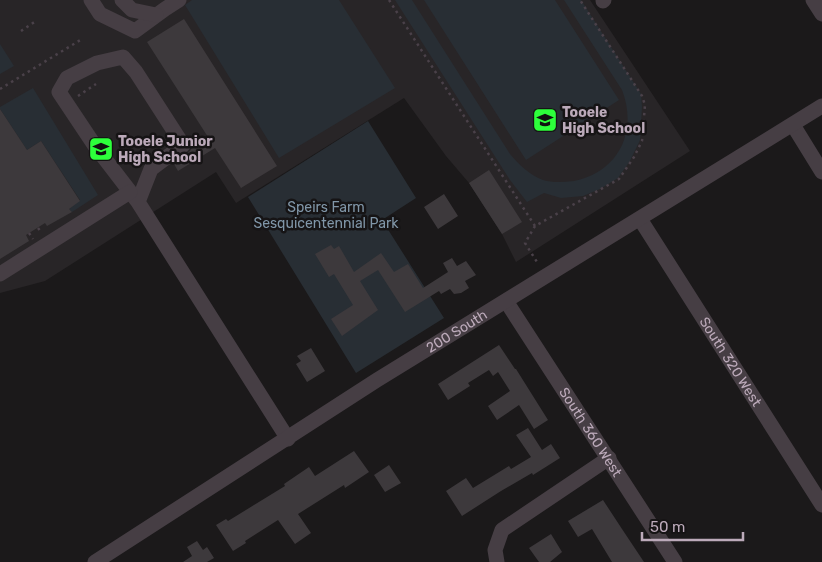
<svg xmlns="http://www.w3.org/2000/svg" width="822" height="562" viewBox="0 0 822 562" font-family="Rubik,sans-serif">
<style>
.built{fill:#282527}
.green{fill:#282e34}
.building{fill:#3d393c}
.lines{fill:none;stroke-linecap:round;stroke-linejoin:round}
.path{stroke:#4a4149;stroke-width:2.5;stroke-dasharray:2.5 4;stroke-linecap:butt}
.minor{stroke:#463e44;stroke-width:15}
.labels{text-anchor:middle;stroke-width:5;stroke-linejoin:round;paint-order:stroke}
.poi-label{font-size:14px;font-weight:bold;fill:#bcaaba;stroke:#161415;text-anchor:start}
.park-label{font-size:14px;fill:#8096a8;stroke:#161415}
.street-label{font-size:14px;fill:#bcaaba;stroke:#161415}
</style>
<rect width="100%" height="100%" fill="#1b191a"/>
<!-- built -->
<path class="built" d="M0,0h590l100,151 -174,111 -14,-28 -33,-51 -23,-27 -42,-58 -168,105 -20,-31 -171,109 -45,12z"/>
<!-- green -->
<path class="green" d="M192,0h147l56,88 -116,70 -94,-153z
M395,0h17l98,154c9,11 20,21 33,26 10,3 21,2 31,1 45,-9 64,-50 48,-91l-58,-90h17l60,94 1,13 -2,33 -10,21 -12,17 -18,11 -17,7 -22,2 -17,-5 -17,9 -17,-22z
M424,0h131l64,100 -93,60z
M0,44l14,22 -14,8z
M33,88l65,107 -26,17 -3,-3 11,-9 -39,-59 -14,9 -27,-41v-2z
M368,121l48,77 -34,22 62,98 -88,55 -108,-176z"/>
<!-- building -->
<path class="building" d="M184,19l93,147 -36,22 -26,-40 -37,23 -4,-7 15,-12 3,-4 16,-11 -61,-95z
M0,109l27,41 14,-9 39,60 -11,8 3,3 -25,14 -2,-3 -19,12 3,6 -29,18z
M489,170l33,52 -20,12 -33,-51z
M444,194l14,22 -20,13 -14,-22z
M331,245l3,4 5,-3 15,26 27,-19 13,19 14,-8 15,24 25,-16 -5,-9 9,-5 5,8 9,-5 10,14 -11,6 4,7 -8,5 -7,1 -4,-5 -9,5 -2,-3 -34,21 -27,-42 -18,11 18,29 -36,26 -11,-17 22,-14 -19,-31 -5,3 -14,-23z
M499,345l16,24h1l32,51 -14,9 -15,-24 -22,15 -9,-14 22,-15 -12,-19 -5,4 -4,-6 -21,13 2,3 -22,14 -10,-16z
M311,348l14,23 -18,11 -11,-18 5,-3 -4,-5z
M528,428l14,22 9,-6 9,14 -27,17 -1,-2 -31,18 -39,25 -16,-25 20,-13 7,10 36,-22 2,3 20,-12 -15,-22z
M354,451l15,21 -24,16 -1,-3 -46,29 13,19 -16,11 -17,-24 -33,21 1,2 -13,8 -17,-26 10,-6 2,2 57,-35 -1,-2 25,-17 6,9z
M389,465l12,18 -16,9 -11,-17z
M603,500l19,29 22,33h-32l-20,-33 -14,8 -10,-16z
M551,534l11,18 -12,10h-11l-10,-14z
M197,541l6,9 4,-3 7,11 -7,4h-24l9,-6 -5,-9z"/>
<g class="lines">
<!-- path -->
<path class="path" d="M389,0l146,226 84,-47 15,-22 8,-16 3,-36 -3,-9 -62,-96
M21,31l15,-10
M0,89l82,-50
M78,96l18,-12
M125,162l15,-10
M535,226l-10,17 12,19
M38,228l4,5
M29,233l4,6"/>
<!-- minor -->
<g class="minor">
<path d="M91,0l9,14 35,17 30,-22 14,-9"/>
<path d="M122,0l10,10 24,5"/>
<path d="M813,0l9,14"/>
<path d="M603,1l1,-1"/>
<path d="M793,125l29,47"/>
<path d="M138,202l13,-33 32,-24 -47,-73 -13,-15 -26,6 -30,15 -8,14 36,54 43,56 150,237"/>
<path id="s1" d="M640,219l182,286"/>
<path d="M0,274l130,-82"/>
<path id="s2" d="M506,301l169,261"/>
<path id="s3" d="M95,562l282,-182 445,-274"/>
<path d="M497,562l-2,-12 7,-20 107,-72"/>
</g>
</g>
<!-- icons -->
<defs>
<symbol id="school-square" viewBox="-11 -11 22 22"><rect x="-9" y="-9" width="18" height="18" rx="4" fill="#2dff3b" stroke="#161415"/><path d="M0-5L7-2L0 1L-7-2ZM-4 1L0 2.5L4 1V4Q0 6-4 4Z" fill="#111"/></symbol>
</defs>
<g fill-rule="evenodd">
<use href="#school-square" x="531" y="106" width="28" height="28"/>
<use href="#school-square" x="87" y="135" width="28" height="28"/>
</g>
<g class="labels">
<!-- poi labels -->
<g class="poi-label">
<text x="562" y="117">Tooele<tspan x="562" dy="16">High School</tspan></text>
<text x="118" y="146">Tooele Junior<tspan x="118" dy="16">High School</tspan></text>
</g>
<!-- park labels -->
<g class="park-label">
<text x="326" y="212">Speirs Farm<tspan x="326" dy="16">Sesquicentennial Park</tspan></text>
</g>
<!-- street labels -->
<g class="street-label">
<text dy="5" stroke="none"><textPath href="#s3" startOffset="429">200 South</textPath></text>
<text dy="5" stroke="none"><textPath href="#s1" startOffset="169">South 320 West</textPath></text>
<text dy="5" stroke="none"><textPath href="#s2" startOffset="156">South 360 West</textPath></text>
</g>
</g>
<!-- scale -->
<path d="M642 532v8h101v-8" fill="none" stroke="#bcaaba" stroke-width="2.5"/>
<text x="650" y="532" font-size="15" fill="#bcaaba" stroke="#161415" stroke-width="4" paint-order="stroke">50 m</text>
</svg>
